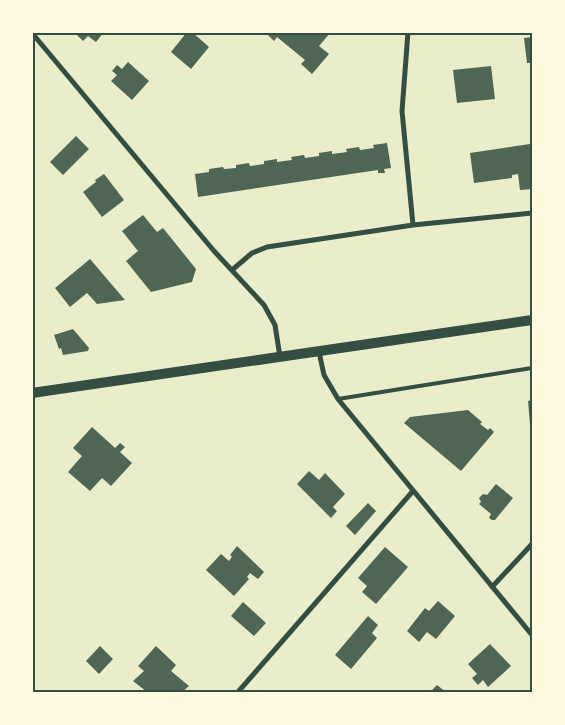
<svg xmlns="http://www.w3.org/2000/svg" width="565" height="725" viewBox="0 0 565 725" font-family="Lora,serif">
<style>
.building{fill:#4f6655}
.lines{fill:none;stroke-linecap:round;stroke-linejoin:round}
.service{stroke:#344e41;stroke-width:4}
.minor{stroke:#344e41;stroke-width:5}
.secondary{stroke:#344e41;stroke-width:10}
.neatline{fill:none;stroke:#344e41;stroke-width:2}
</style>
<rect width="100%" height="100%" fill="#e9edc9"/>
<!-- building -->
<path class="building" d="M74,32h30l-8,10 -8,-6 -5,5z
M187,32h5l17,15 -18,22 -20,-17z
M265,32h66l-12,14 10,8 -17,20 -11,-10 4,-4 -28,-23 -3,4z
M532,37v26h-5l-3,-25z
M128,62l21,19 -17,19 -21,-19 6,-6 -5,-4 5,-6 5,4z
M491,66l4,33 -38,4 -4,-33z
M76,136l13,13 -26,26 -13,-13z
M387,143l4,25 -7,1 1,4h-7v-3l-180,27 -3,-23 14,-2v-3l14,-2 1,2 12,-1v-3l13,-2 1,3 14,-2v-3l13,-2v3l15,-2 -1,-3 13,-2 1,3 14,-2v-3l13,-2v3l15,-2 -1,-3 13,-2 1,3 14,-2 -1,-3z
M530,144l2,15v30l-12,1 -2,-16 -6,1v3l-38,5 -4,-30z
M104,174l20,26 -22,17 -19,-25 13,-10 -1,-2z
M143,215l14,17 6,-4 33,41 -4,13 -41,10 -25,-31 12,-10 -16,-20z
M90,259l35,41 -28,4 -10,-11 -17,14 -15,-19z
M73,329l16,19 -1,3 -25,4 -2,-7 -2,1 -5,-14z
M532,400v37l-1,-1 -3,-35z
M468,410l14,12 -2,2 8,6 2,-2 4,4 -33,39 -57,-48 6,-6z
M92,427l22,20 1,1 5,-5 5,4 -5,5 12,11 -21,23 -9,-8 -12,13 -22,-19 14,-16 -9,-8z
M309,471l10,9 6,-7 20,21 -12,13 4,4 -6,7 -34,-34z
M496,484l17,14 -18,22h-3l-3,-2 2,-4 -12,-10 2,-2 -2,-4 4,-4 4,1z
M368,503l8,8 -21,24 -9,-9z
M237,546l27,26 -6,7 -8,-6 -3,4 2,2 -15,17 -28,-26 15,-16 8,7 3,-4 -2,-2z
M385,547l23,20 -32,37 -14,-12 5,-6 -9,-8z
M438,601l17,15 -19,23 -9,-7 -8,10 -12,-11 18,-23 4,3z
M243,602l23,21 -12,13 -23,-20z
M368,616l10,9 -6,8 5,5 -26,31 -16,-14z
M490,644l21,22 -23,21 -5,-7 -5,5 -6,-7 5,-4 -9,-10z
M100,646l13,13 -14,15 -13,-13z
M156,646l20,19 -5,6 18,15 -7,6h-35l-14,-11 11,-10 -6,-5z
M437,685l9,7h-16z"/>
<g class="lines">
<!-- service -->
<path class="service" d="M338,399l194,-31"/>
<!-- minor -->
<path class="minor" d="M408,32l-6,79 11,114
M32,33l182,218 50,54 11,20 5,32
M232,270l20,-17 15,-6 146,-22 119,-12
M319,352l5,23 14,24 194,236
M492,587l40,-43
M238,692l175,-201"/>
<!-- secondary -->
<path class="secondary" d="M32,393l500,-73"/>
</g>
<!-- border -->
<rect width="565" height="725" fill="none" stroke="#fefae0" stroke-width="68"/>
<rect x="34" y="34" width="497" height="657" class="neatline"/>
</svg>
